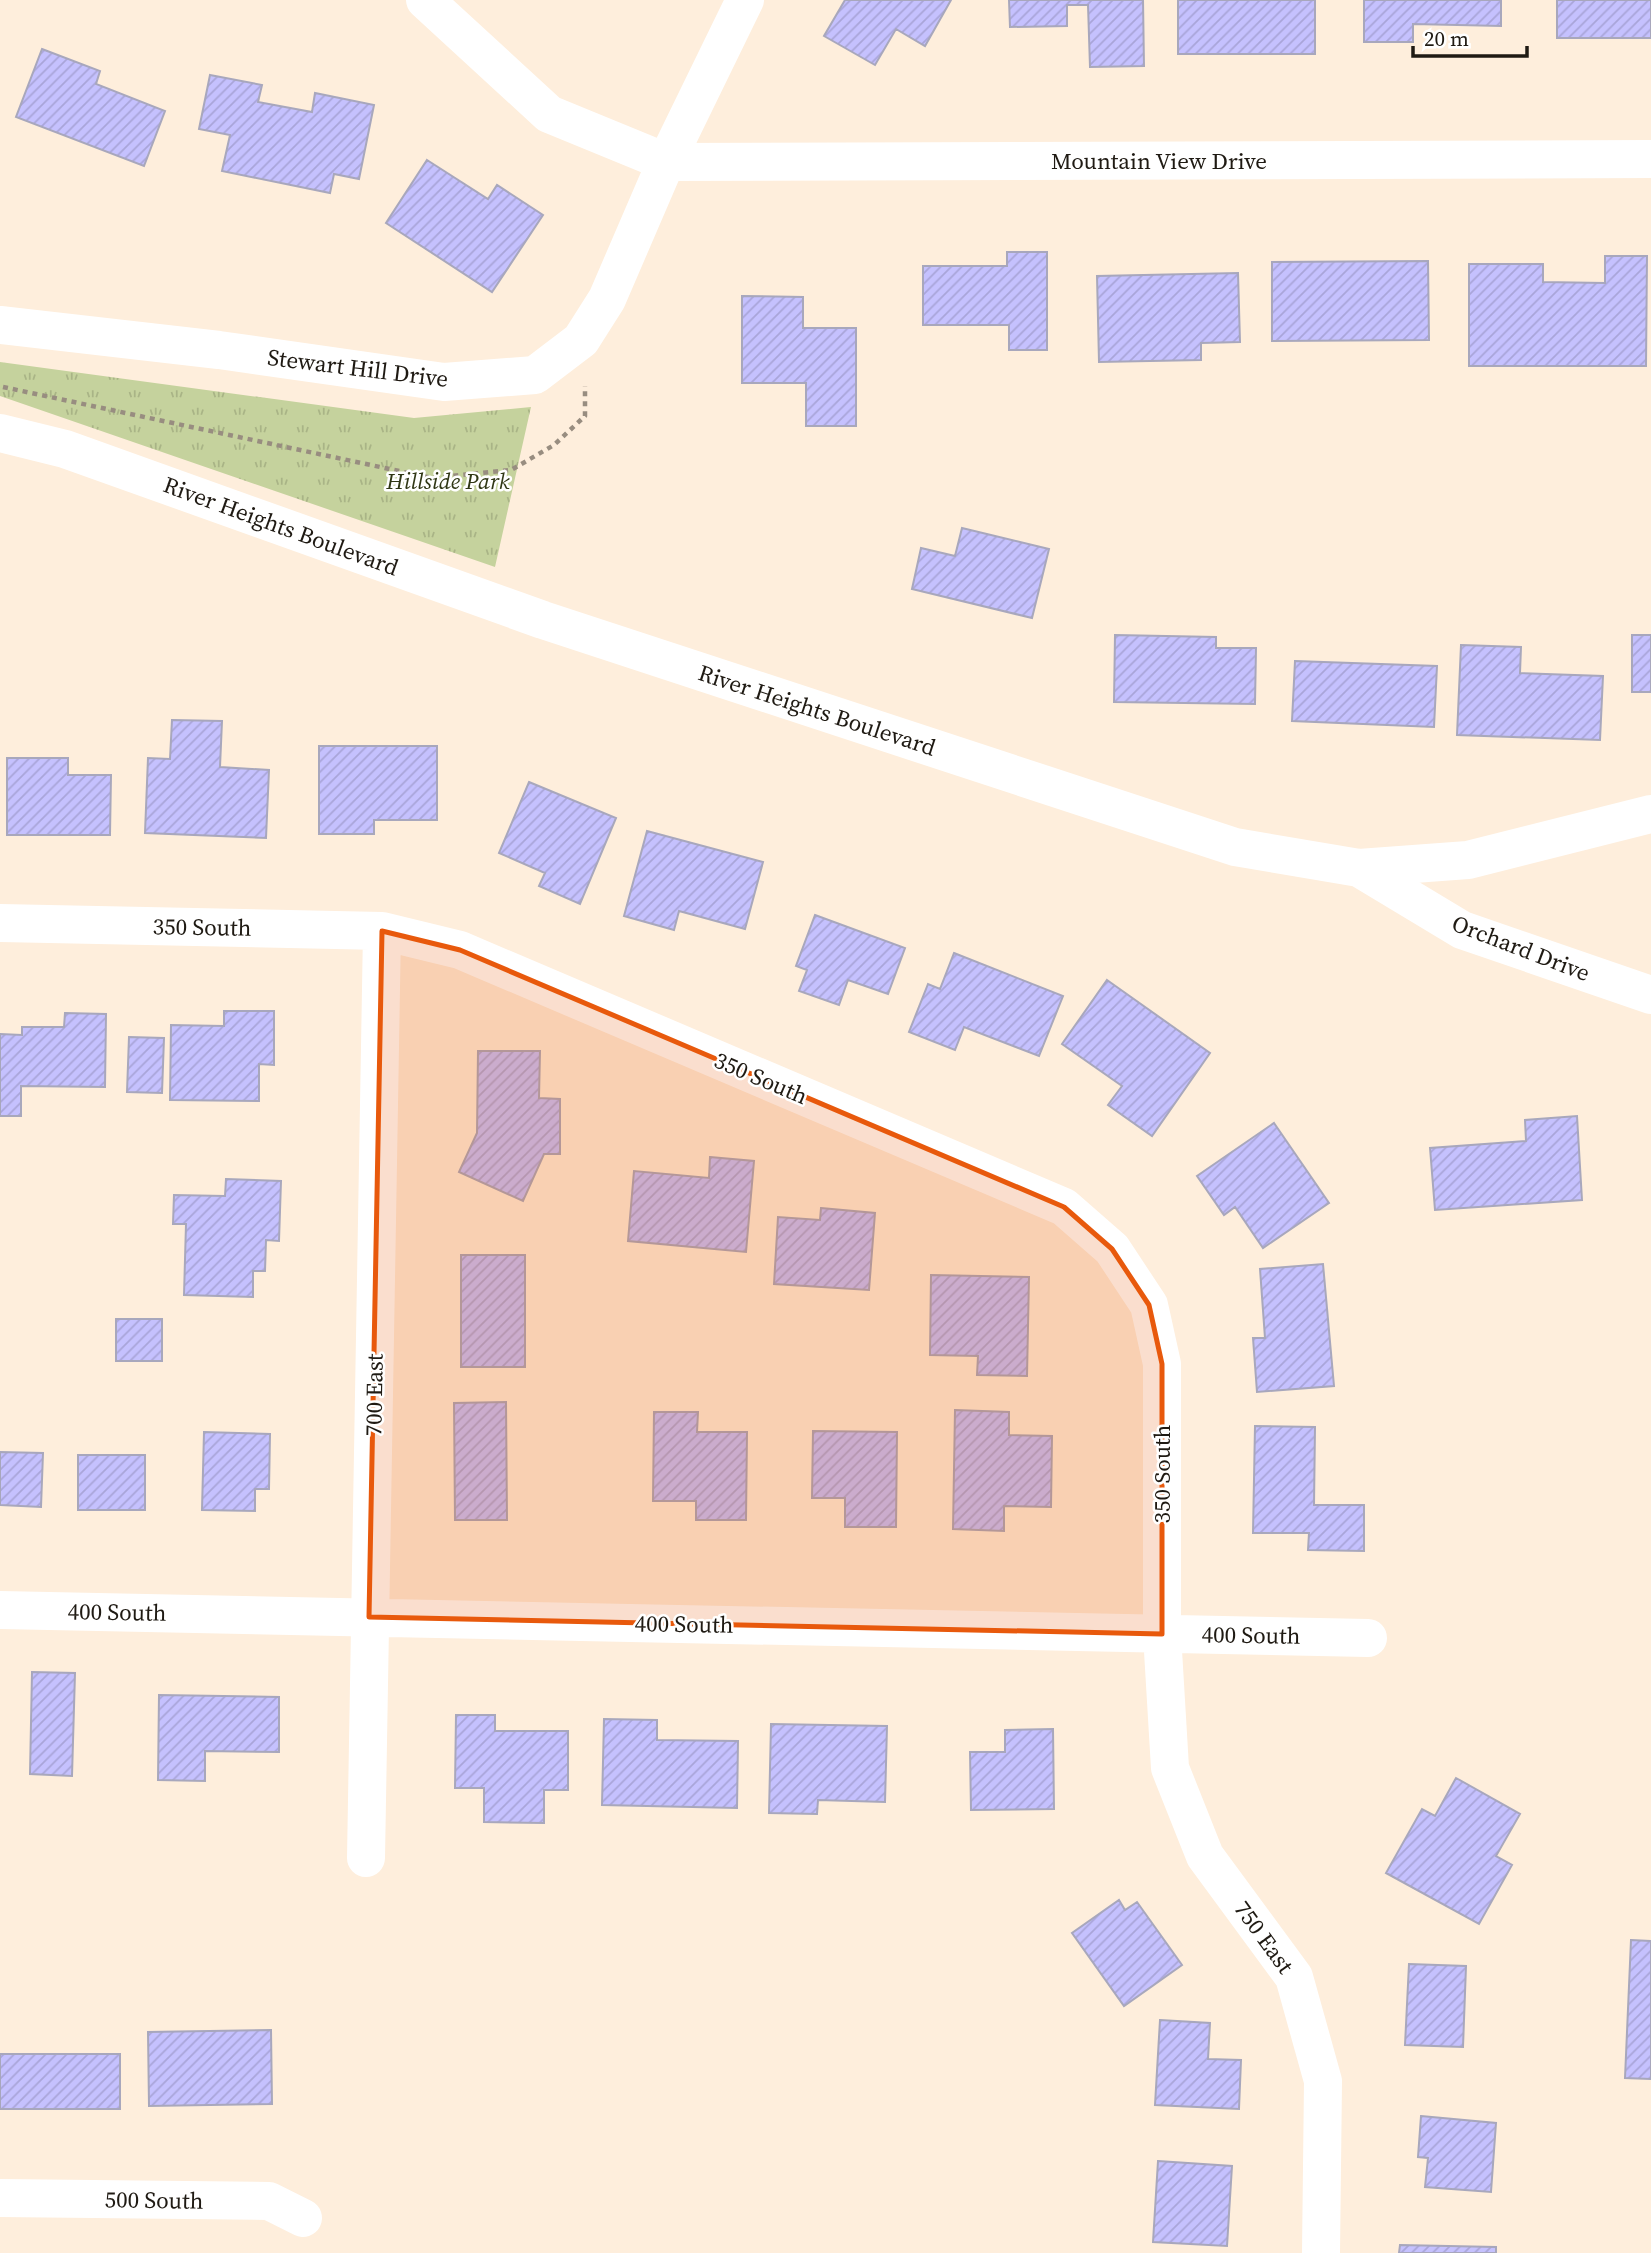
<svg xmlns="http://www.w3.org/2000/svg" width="1651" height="2253" viewBox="0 0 1651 2253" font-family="'Source Serif 4',serif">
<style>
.park{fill:url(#park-tufts)}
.building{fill:url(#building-hatch);stroke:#a8a7bc;stroke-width:2}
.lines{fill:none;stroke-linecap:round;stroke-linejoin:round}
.path{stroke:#988d80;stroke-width:4.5;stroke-dasharray:5 5;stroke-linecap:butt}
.street{stroke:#fff;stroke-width:38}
.marked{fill:#e8590c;fill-opacity:0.2;stroke:#e8590c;stroke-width:5;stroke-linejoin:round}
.labels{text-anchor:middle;stroke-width:5;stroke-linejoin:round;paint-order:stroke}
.street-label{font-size:23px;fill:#1f1a13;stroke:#fff}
.park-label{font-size:23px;font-style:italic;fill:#303715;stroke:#fff}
</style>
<defs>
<pattern id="park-tufts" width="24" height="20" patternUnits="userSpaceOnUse" patternTransform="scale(1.75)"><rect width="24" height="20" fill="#c5d29d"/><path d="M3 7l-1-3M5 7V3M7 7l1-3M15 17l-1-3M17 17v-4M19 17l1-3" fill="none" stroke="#a9b486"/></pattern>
<pattern id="building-hatch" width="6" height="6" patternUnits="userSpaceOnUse" patternTransform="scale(1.75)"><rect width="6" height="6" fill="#c5c1fe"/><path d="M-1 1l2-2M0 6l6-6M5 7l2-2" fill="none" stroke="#a9a5d9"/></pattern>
</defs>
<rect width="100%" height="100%" fill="#feeedc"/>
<!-- park -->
<path class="park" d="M0,362l414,56 117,-11 -36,160 -495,-171z"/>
<!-- building -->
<path class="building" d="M845,0h106l-26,46 -29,-17 -21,36 -51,-29z
M1009,0h134l1,66 -54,1 -2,-62h-21v21l-57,1z
M1178,0h137v54h-137z
M1364,0h137v26l-88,-2v18h-49z
M1557,0h94v38h-94z
M42,49l58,22 -4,13 69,27 -21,55 -128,-49z
M210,75l52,10 -4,17 54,10 3,-19 59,12 -15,74 -25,-5 -4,19 -108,-22 8,-36 -31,-6z
M427,160l61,39 9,-14 46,30 -51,77 -106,-69z
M1007,252h40v98h-38v-25h-86v-59h84z
M1605,256h42l-1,110h-177v-102h74v18l62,1z
M1428,261l1,79 -157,1v-79z
M1238,273l2,69 -39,1v17l-102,2 -2,-86z
M742,296l61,1v31h53v98h-50v-43h-64z
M962,528l87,21 -17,69 -120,-29 9,-41 34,8z
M1115,635l101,2v11h40l-1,56 -141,-2z
M1632,635h19v57h-19z
M1461,645l60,2 -1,26 83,3 -3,64 -143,-5z
M1295,661l142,5 -3,61 -142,-6z
M172,720l50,1 -2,46 49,3 -3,68 -121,-5 3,-75 22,1z
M319,746h118v74h-63v14h-55z
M7,758h61v17h43l-1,60h-103z
M529,782l87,36 -36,86 -41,-18 6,-13 -46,-20z
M647,831l116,31 -18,67 -66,-18 -5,19 -50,-14z
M815,915l90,33 -17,46 -40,-14 -9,25 -40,-14 8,-21 -11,-4z
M954,953l109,43 -24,60 -75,-29 -9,23 -46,-18 19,-48 12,5z
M1107,980l103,73 -58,83 -44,-31 14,-19 -60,-42z
M224,1011h50v54l-15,-1v37l-89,-1 1,-75 53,1z
M65,1013l41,1 -1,73 -84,-1v30h-21v-82l22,1v-8h42z
M129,1037l35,1 -2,55 -35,-1z
M478,1051h62l-1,47 21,1v55h-16l-21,47 -64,-29 18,-39z
M1577,1116l5,84 -147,10 -5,-62 96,-7 -1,-21z
M1274,1123l55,80 -66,45 -28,-41 -11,8 -27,-39z
M710,1157l44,4 -8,91 -118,-11 6,-70 75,7z
M226,1179l55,2 -2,60 -13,-1 -1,31h-12v26l-69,-2 2,-71h-13l1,-29 51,1z
M821,1208l54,5 -6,77 -95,-6 4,-67 42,3z
M461,1255h64v112h-64z
M1323,1264l11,122 -77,6 -4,-54h12l-5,-69z
M931,1275l98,2 -2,99 -50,-1 1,-19 -48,-1z
M116,1319h46v42h-46z
M506,1402l1,118h-52l-1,-117z
M955,1410l54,2v23l43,1 -1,71 -47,-1v25l-51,-2z
M654,1412h44l-1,20h50l-1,88h-50v-19h-43z
M1255,1426l60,1 -1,78h50v46l-56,-1 1,-17h-56z
M813,1431l84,1 -1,95h-51v-29h-33z
M204,1432l66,2 -1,55h-14v22l-53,-1z
M0,1452l43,1 -2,54 -41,-2z
M78,1455h67v55h-67z
M32,1672l43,1 -3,103 -42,-2z
M159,1695l120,2v55l-74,-1v30l-47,-1z
M456,1715h39v16h73v59h-24v33l-60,-1v-34h-29z
M604,1719l53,1v20l81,1 -1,67 -135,-3z
M771,1724l116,2 -2,76 -67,-2 -1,14 -48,-1z
M1053,1729l1,80 -83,1 -1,-58h35v-22z
M1456,1778l64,36 -24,42 16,9 -33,59 -93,-51 36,-64 13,7z
M1119,1900l6,10 12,-8 45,63 -58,41 -52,-73z
M1631,1940l20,1v138l-26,-1z
M1409,1964l57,2 -3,81 -58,-2z
M1160,2020l50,3 -2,36 33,1 -2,49 -84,-4z
M271,2030l1,74 -123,2 -1,-74z
M0,2054h120v55h-120z
M1421,2116l75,7 -5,69 -66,-5 3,-29 -10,-1z
M1158,2161l74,5 -5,80 -74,-4z
M1400,2245l96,2v6h-97z"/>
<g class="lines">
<!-- path -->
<path class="path" d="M3,387l429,91 79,-8 43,-25 31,-29v-30"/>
<!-- street -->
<path class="street" d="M425,0l124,114 117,48 985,-3
M0,325l219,25 225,32 91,-7 46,-35 26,-41 59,-137 79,-162
M0,433l65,16 478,171 692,227 124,21 109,-8 183,-46
M1359,868l103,62 189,65
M0,923l382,8 78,19 604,257 48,42 37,56 13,59v270l8,134 35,88 89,121 29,104 -2,172
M0,1610l1368,28
M366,1858l16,-927
M0,2198l269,3 34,17"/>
</g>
<!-- marked area -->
<path class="marked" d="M382,931l78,19 604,257 48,42 37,56 13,59v270l-793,-17z"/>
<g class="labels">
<!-- street labels -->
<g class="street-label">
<text x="1159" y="169">Mountain View Drive</text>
<text transform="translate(358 368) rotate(7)" y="8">Stewart Hill Drive</text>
<text transform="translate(281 526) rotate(20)" y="8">River Heights Boulevard</text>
<text transform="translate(817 710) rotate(18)" y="8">River Heights Boulevard</text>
<text transform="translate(202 927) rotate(1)" y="8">350 South</text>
<text transform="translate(1521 948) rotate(21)" y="8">Orchard Drive</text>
<text transform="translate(761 1078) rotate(23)" y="8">350 South</text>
<text transform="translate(374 1395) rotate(-89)" y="8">700 East</text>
<text transform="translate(1162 1474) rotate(-90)" y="8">350 South</text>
<text transform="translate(117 1612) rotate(1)" y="8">400 South</text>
<text transform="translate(684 1624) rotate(1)" y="8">400 South</text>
<text transform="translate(1251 1635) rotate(1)" y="8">400 South</text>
<text transform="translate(1264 1937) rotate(54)" y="8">750 East</text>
<text transform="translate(154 2200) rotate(1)" y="8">500 South</text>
</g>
<!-- park labels -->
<g class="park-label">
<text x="448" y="489">Hillside Park</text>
</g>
</g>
<!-- scale -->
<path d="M1413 46v10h114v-10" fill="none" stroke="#1f1a13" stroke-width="3.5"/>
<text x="1424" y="46" font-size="21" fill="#1f1a13" stroke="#ffffff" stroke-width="5" paint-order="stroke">20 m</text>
</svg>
